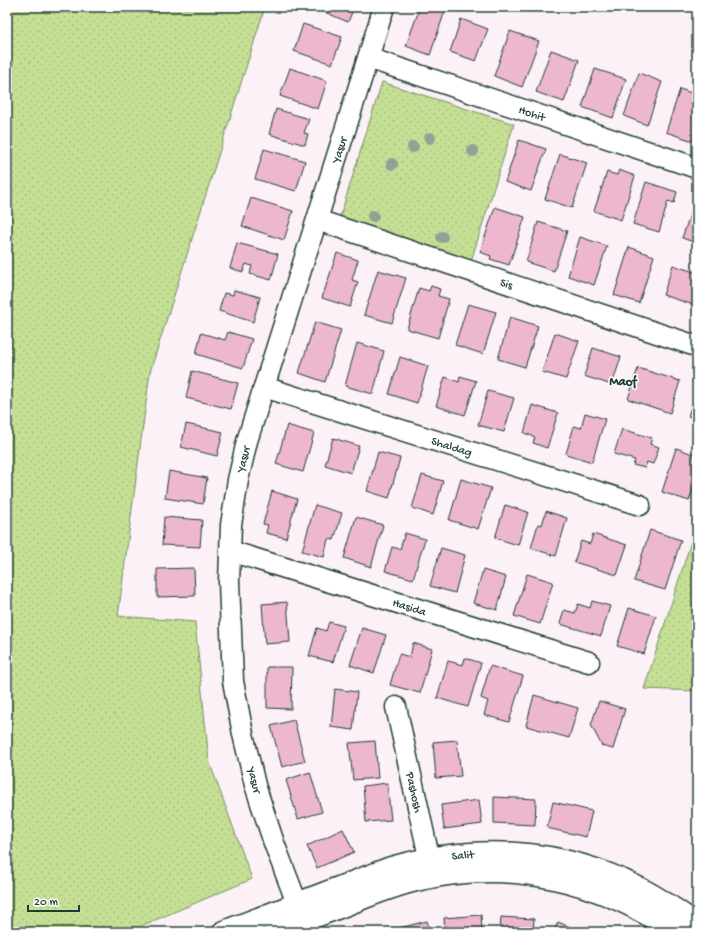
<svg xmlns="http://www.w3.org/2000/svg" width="704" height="939" viewBox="0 0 704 939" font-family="'Gochi Hand',sans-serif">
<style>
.grass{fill:url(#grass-dots);stroke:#728e64}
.building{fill:#edb7d0;stroke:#1f3d34}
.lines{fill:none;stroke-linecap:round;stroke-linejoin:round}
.minor-casing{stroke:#1f3d34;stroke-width:23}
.tertiary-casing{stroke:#1f3d34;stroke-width:25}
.minor{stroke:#fff;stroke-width:20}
.tertiary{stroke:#fff;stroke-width:22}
.tree{fill:#94a096}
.labels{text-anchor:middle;stroke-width:3;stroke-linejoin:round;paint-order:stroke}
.street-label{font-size:12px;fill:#1f3d34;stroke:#fff}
.neighbourhood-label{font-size:13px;font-weight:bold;fill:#1f3d34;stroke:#fff}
</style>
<defs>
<pattern id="grass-dots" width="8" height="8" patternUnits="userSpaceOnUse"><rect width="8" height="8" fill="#c5df95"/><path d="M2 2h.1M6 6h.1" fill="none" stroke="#a9c081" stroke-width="1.8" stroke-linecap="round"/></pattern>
</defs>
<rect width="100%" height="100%" fill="#fbf1f6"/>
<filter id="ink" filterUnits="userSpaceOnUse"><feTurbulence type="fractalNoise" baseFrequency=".025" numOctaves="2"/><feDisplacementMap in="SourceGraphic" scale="8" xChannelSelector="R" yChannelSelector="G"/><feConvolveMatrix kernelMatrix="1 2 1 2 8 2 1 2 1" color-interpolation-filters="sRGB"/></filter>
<g filter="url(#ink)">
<!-- grass -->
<path class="grass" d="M7,7h258l-115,365 -32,244 77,6 14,139 43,118 -125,53h-120z
M382,82l132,42 -43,137 -132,-41z
M697,523v168l-53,-2z"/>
<!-- building -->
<path class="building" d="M315,7h39l-6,15 -33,-14z
M420,7l10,3 1,-3 15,1 -16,47 -24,-9z
M461,19l27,10 -12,32 -26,-9z
M303,24l39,13 -10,27 -38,-13z
M510,31l29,10 -17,46 -28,-11z
M551,50l28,10 -15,42 -28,-10z
M290,68l37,13 -9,28 -38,-13z
M595,69l31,10 -13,39 -31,-11z
M639,73l23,9 -15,43 -23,-9z
M680,89l17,6v33l-4,13 -27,-9z
M276,109l33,10 -5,14 4,1 -3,11 -36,-11z
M519,140l27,9 -15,42 -26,-9z
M264,149l41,12 -9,30 -41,-12z
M560,154l27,9 -15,45 -27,-9z
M619,170l16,6 -14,44 -27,-9 13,-39 10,3z
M646,182l31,10 -3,11 -6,-2 -9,31 -26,-8z
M251,198l42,13 -9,29 -42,-14z
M495,207l30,10 -16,48 -19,-6 1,-3 -11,-4z
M691,212l6,2v29l-15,-5z
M538,222l29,9 -13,40 -28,-9z
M580,237l27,9 -13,39 -26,-9z
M237,243l41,11 -7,26 -21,-6 2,-8 -6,-2 -3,8 -13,-4z
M629,247l25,9 -15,47 -25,-8z
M337,253l21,7 -6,20 6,2 -8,25 -28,-9z
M673,265l24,8v33l-34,-11z
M378,270l28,8 -14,45 -28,-8z
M431,286l9,3 -2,7 11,3 -11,39 -31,-9 12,-41 10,3z
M234,290l26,7 -7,25 -34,-11 5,-18 9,2z
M468,304l28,8 -13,42 -28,-9z
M510,317l28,9 -13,41 -27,-8z
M315,322l26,8 -16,52 -26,-9z
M228,332l24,7 -9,29 -47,-14 5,-21 24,7z
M555,333l24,8 -13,38 -24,-7z
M357,343l27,8 -11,43 -28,-8z
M593,348l28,9 -9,28 -28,-9z
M400,357l28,9 -11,37 -28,-9z
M638,368l42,13 -10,32 -42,-14z
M192,371l46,12 -7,26 -45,-11z
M460,376l16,5 -11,34 -29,-9 9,-29 14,5z
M488,391l26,7 -10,34 -26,-7z
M695,395l2,1v23l-9,-3z
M532,405l26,8 -11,35 -14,-5 2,-6 -11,-4z
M585,413l20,6 -13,43 -26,-8 8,-28 7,2z
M186,424l37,8 -6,24 -36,-9z
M287,425l27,8 -11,39 -27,-8z
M622,429l30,9 -2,6 9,3 -6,17 -6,-2 -2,6 -12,-3 2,-5 -21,-6z
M333,438l26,8 -8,27 -26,-8z
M676,448l17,6 4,10v13l-8,24 -27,-9z
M378,452l22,6 -11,40 -22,-7z
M169,471l38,7 -4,26 -38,-6z
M422,475l21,6 -10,34 -21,-7z
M461,479l30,9 -13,41 -29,-9z
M272,491l25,8 -11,39 -20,-5 2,-8 -5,-1z
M315,505l27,8 -8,27 -6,-1 -4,18 -22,-6z
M505,505l23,7 -10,33 -23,-7z
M546,511l21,7 -11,38 -25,-8 7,-24 4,1z
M164,517l38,3 -2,27 -38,-2z
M356,517l27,8 -12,42 -27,-9z
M650,530l31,10 -16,50 -31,-9z
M405,533l20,6 -12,40 -28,-8 7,-24 8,2z
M593,534l34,11 -10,30 -43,-13 7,-21 9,3z
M441,548l24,7 -10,38 -25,-7z
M194,568l1,28 -38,1v-28z
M483,570l23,7 -9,33 -24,-7z
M527,574l26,8 -13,42 -26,-8z
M592,601l18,5 -9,30 -41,-12 4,-14 11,3 3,-9 12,4z
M287,602l3,40 -25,2 -3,-40z
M629,608l27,8 -12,38 -27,-8z
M329,622l15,4 -11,36 -24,-6 8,-28 9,3z
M362,628l24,7 -12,38 -24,-8z
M413,643l19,6 -12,44 -30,-8 9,-31 11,3z
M465,658l16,5 -13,44 -31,-9 11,-37 15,4z
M490,666l33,10 -14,46 -25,-7 4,-14 -7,-3z
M267,667h25l-1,42 -24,-1z
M335,689l22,3 -4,38 -22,-3z
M534,695l44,13 -9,30 -43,-12z
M599,701l26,8 -12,40 -11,-3 -11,-21z
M294,720l11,41 -23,6 -11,-41z
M457,740l4,36 -25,2 -3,-36z
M375,741l3,37 -25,2 -4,-37z
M310,772l12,40 -24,7 -12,-39z
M387,783l4,37 -25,2 -3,-36z
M494,797l42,2 -1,26 -41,-2z
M479,800l3,24 -38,5 -3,-24z
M553,802l39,9 -6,26 -39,-9z
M343,829l11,23 -37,16 -10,-22z
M481,915l1,17h-37l-1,-14z
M501,917l33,2 -1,13h-33z
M427,921l3,11h-34l-1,-3z
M558,922l24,10h-28z"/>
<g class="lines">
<defs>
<g id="minor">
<path id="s1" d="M368,58l329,110"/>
<path id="s2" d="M317,220l379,126"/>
<path id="s3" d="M264,387l376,118"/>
<path id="s4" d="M230,551l359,111"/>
<path id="s5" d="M396,707l37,168"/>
<path id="s6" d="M303,919l-29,-76 -19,-58 -12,-51 -10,-53 -4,-99 2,-57 7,-45 9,-39 137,-434"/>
</g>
<g id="tertiary">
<path id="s7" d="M224,932l167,-64c83,-24 169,-20 247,20 21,10 40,24 59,37"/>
<path d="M275,932c27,-11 54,-21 82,-32 20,-8 41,-16 63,-21 89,-21 181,0 255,53"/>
</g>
</defs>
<!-- minor casing -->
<use href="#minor" class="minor-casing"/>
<!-- tertiary casing -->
<use href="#tertiary" class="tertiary-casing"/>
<!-- minor -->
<use href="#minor" class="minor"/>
<!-- tertiary -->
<use href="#tertiary" class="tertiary"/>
</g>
<!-- trees -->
<g class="tree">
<circle cx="430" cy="138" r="6"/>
<circle cx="413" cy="147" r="6"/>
<circle cx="473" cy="151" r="6"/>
<circle cx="392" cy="164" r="6"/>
<circle cx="373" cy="216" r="6"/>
<circle cx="442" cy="237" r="6"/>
</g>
</g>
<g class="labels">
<!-- street labels -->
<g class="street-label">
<text dy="4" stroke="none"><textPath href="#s1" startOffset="173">Hohit</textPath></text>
<text dy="4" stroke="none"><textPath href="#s6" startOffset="796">Yasur</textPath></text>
<text dy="4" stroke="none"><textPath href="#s2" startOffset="200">Sis</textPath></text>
<text dy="4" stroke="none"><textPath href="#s3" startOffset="197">Shaldag</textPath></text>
<text dy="4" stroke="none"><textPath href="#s6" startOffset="472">Yasur</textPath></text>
<text dy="4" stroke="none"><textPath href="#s4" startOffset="188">Hasida</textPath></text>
<text transform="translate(255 780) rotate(75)" y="4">Yasur</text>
<text dy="4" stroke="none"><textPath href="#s5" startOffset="87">Pashosh</textPath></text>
<text dy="4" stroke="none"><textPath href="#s7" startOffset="252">Salit</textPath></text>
</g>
<!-- neighbourhood labels -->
<g class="neighbourhood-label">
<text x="623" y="385">Maof</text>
</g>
</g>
<!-- margin -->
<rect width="704" height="939" fill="none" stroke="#fff" stroke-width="24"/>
<rect x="12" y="12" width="680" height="915" fill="none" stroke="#1f3d34" stroke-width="1.5" filter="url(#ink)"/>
<!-- scale -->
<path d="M28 905v6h51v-6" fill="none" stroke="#1f3d34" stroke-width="2"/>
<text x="34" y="905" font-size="12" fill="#1f3d34" stroke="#ffffff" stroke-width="3" paint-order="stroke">20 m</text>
</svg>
